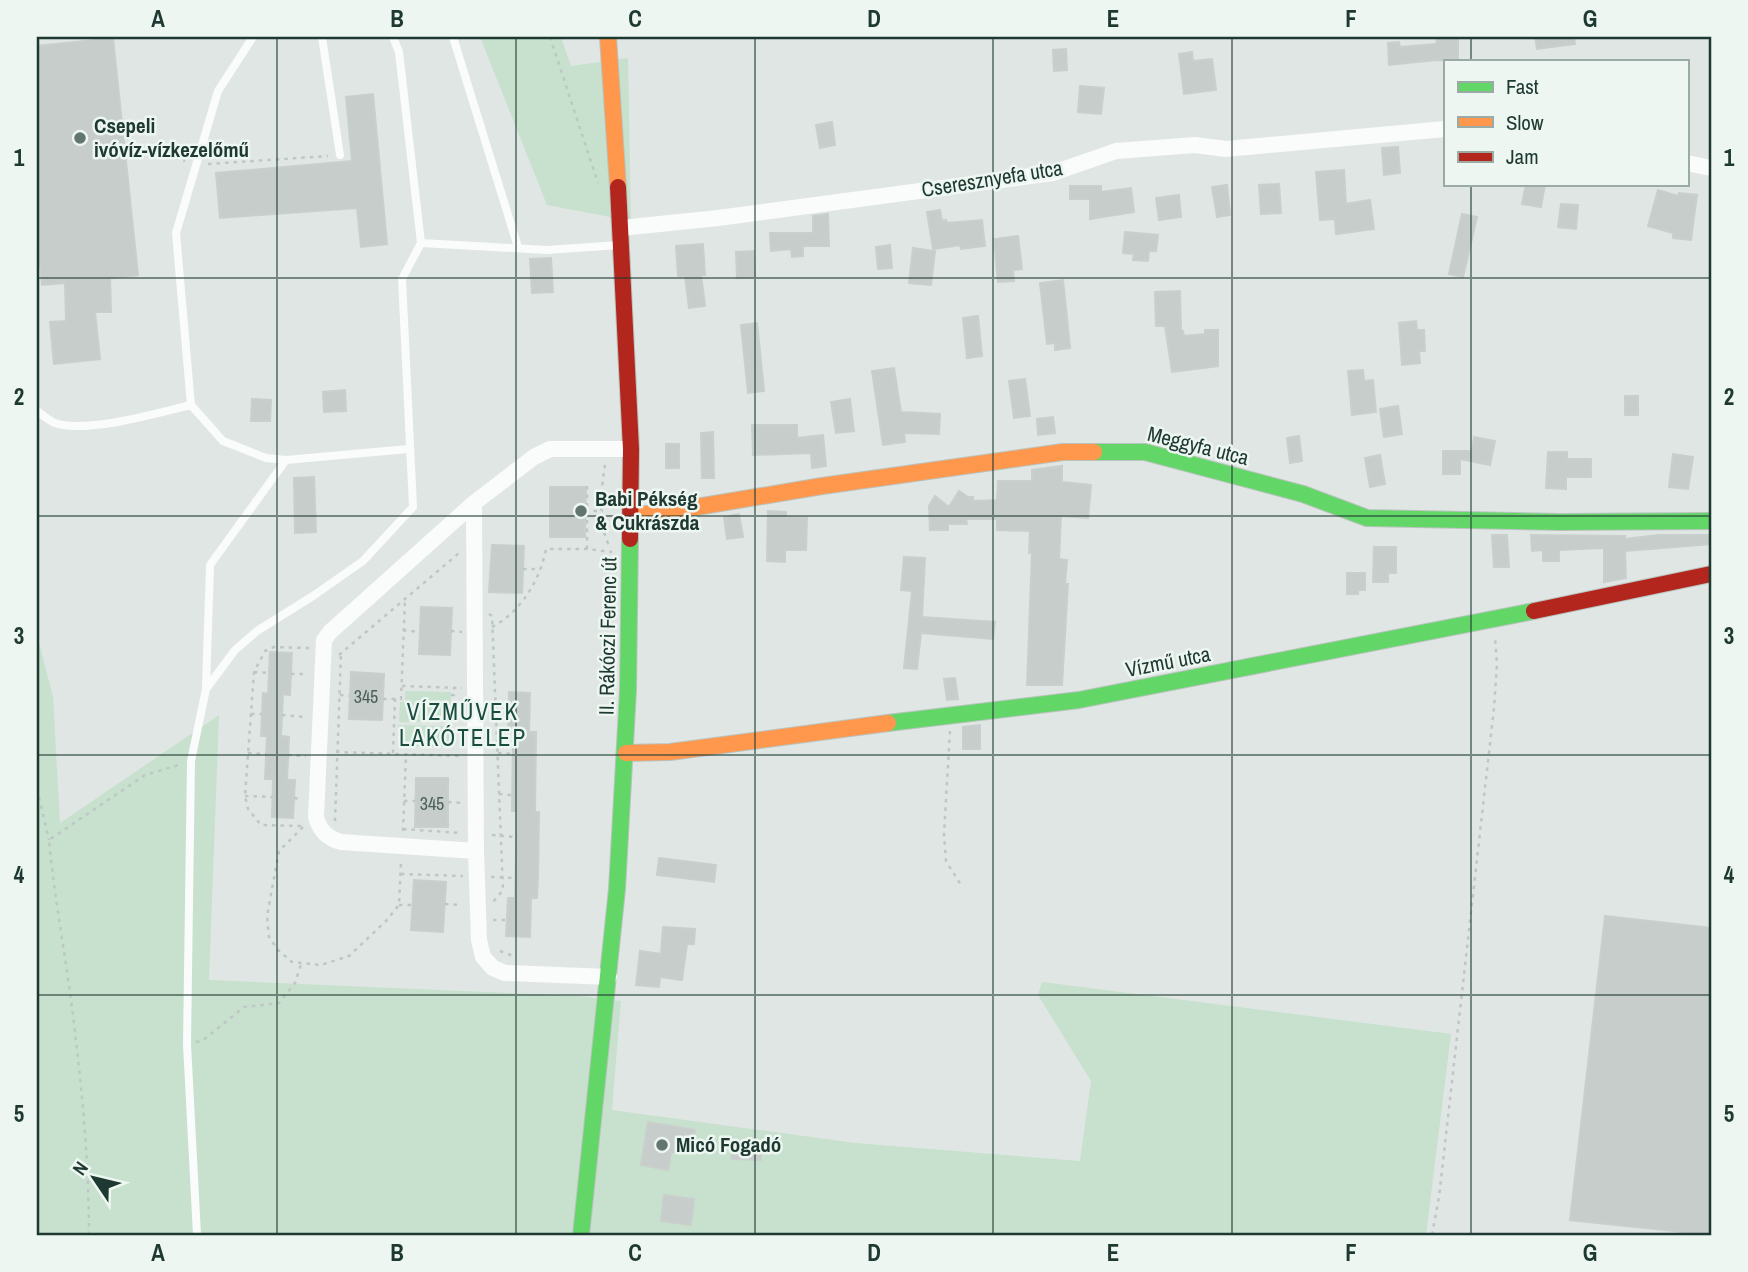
<svg xmlns="http://www.w3.org/2000/svg" width="1748" height="1272" viewBox="0 0 1748 1272" font-family="'Archivo Narrow',sans-serif">
<style>
.green{fill:#c7e1ce}
.building{fill:#c7cdca;stroke:#c9cfcc;stroke-width:2}
.lines{fill:none;stroke-linecap:round;stroke-linejoin:round}
.fast-casing{stroke:#b9c3be;stroke-width:18}
.slow-casing{stroke:#b9c3be;stroke-width:18}
.jam-casing{stroke:#b9c3be;stroke-width:18}
.path{stroke:#bec7c5;stroke-width:2.5;stroke-dasharray:3.5 5;stroke-linecap:butt}
.lane{stroke:#fafbfb;stroke-width:8}
.street{stroke:#fafbfb;stroke-width:16}
.fast{stroke:#63d668;stroke-width:16}
.slow{stroke:#ff974d;stroke-width:16}
.jam{stroke:#b3261e;stroke-width:16}
.grid{fill:none;stroke:#1e3931;stroke-width:2;stroke-opacity:0.55}
.poi-dot{fill:#62766f;stroke:#edf6f1;stroke-width:2.5}
.labels{text-anchor:middle;stroke-width:5;stroke-linejoin:round;paint-order:stroke}
.number-label{font-size:18px;fill:#495f58}
.poi-label{font-size:21px;font-weight:bold;fill:#1e3931;stroke:#edf6f1;text-anchor:start}
.street-label{font-size:21px;fill:#1e3931;stroke:#edf6f1}
.neighbourhood-label{font-size:23px;letter-spacing:2px;fill:#194c3e;stroke:#edf6f1}
.neatline{fill:none;stroke:#1e3931;stroke-width:2.5}
.grid-label{font-size:23px;text-anchor:middle;font-weight:bold;fill:#1e3931}
</style>
<rect width="100%" height="100%" fill="#e0e6e3"/>
<!-- green -->
<path class="green" d="M480,37h81l10,29 57,-8 3,163 -84,-16z
M37,635l16,62 7,126 159,-108 -10,265 371,16 41,5 -9,109 243,33 225,18 11,-80 -53,-86 4,-13 409,52 -25,201h-1389z
M405,691l46,1 -1,31 -51,-1 1,-20h5z
M398,725l52,1 -1,21 -51,-1z"/>
<!-- building -->
<path class="building" d="M1535,37h39l1,7 -38,5z
M113,38l25,237 -28,3 1,34h-16l5,47 -46,5 -4,-42 16,-1 -1,-38 -23,2 -5,-54v-185z
M1437,40h21v21l-22,-1 -47,5 -1,-22 11,-1 1,5 36,-3z
M1066,49l1,21 -13,1 -1,-21z
M1192,52l1,9 19,-2 4,31 -32,4 -5,-40z
M1080,86l24,2 -3,26 -23,-2z
M373,94l14,150 -26,3 -4,-39 -137,10 -4,-45 136,-12 -6,-64z
M832,122l3,23 -15,3 -4,-23z
M1398,147l2,26 -16,2 -2,-27z
M1344,170l2,34 24,-4 4,29 -38,5 -1,-15 -15,1 -4,-48z
M1279,184l2,29 -20,1 -2,-29z
M1526,184h19l-4,23 -19,-3z
M1227,185l3,30 -13,2 -5,-30z
M1070,186h31v6l30,-4 3,24 -44,7v-20h-20z
M1658,190l20,6 1,-3 18,2 -6,45 -18,-2v-5l-25,-7z
M1179,195l2,22 -22,3 -3,-22z
M1561,204l17,1 -2,24 -18,-2z
M940,210l2,11 4,-1 1,3 35,-3 3,26 -24,3 -1,-4 -27,4 -6,-37z
M828,214l1,32h-26v10l-11,1 -1,-8 -20,2 -1,-18h43v-17z
M1462,214l15,3 -14,60 -14,-3z
M1125,232l33,3 -2,16h-7l-1,10 -15,-1 1,-6 -11,-1z
M1018,236l4,33 -9,1 1,11 -16,1 -4,-43z
M703,244l2,31h-4l4,31 -16,2 -4,-32h-7l-2,-30z
M890,245l2,23 -14,1 -2,-22z
M913,248l22,3 -4,34 -22,-2z
M754,251l1,26 -18,1 -1,-26z
M551,258l2,34 -21,1 -2,-34z
M1063,280l7,68 -15,2v-7l-8,1 -7,-61z
M1180,291l1,40h2l1,5 21,-2v-4h13v36l-46,6 -7,-46h-9l-1,-34z
M978,316l4,40 -15,2 -4,-40z
M1416,321l1,9h7l1,21h-6l1,12 -18,2 -3,-42z
M757,323l7,68 -16,2 -7,-68z
M894,368l7,44 39,2 -1,20 -35,-1 1,9 -22,3 -11,-74z
M1363,370l1,11 9,-1 3,32 -24,3 -4,-44z
M1025,379l5,37 -16,2 -5,-37z
M345,390l1,21 -22,1 -1,-20z
M1625,396h13v19h-13z
M252,399l19,1 -1,21h-19z
M850,399l4,32 -18,2 -5,-31z
M1398,406l4,28 -18,3 -4,-28z
M1053,417l2,16 -17,2 -1,-16z
M752,425h45v13l26,-3 3,31 -14,2 -1,-15 -58,2z
M713,432l1,46h-12l-1,-45z
M1299,436l3,25 -12,2 -3,-25z
M1474,437l21,4 -5,24 -30,-6v15h-17v-23h29z
M666,444h13v24h-13z
M1548,452h19v7h24v18h-25v12l-20,-1z
M1673,454l20,3 -5,32 -19,-2z
M1380,455l5,29 -15,3 -5,-29z
M1062,466v16l29,3 -3,33 -27,-2 -2,43 8,1 -2,24h3l-6,101h-35l5,-132h-3l1,-22 -33,-1v-11h-31l1,5h-19v6h-18l-1,-24 6,-10 14,11 10,-16 9,6h5v4l24,-1 1,-19h34v-11z
M314,477l2,55 -21,1 -1,-55z
M550,487h36l-1,50h-35z
M768,511l18,1v5l21,1 -1,32h-21v12l-18,-1z
M739,514l4,23 -16,2 -3,-22z
M1492,535h15l2,32h-15z
M1531,535l94,1v3l33,-4h52l1,9 -86,7 1,27 -22,4v-34l-45,2v11h-16v-11l-11,1z
M492,545l32,1 -2,47 -33,-1z
M1374,547h22v26h-8v9h-15z
M904,557l21,1 -3,59 73,5 -2,17 -72,-6 -4,36 -13,-1 8,-77 -11,-1z
M1347,573h18v17h-7v4h-11z
M421,607l31,1 -2,47 -31,-1z
M270,652l22,1 -2,42 -7,-1 -2,42 8,1 -2,43h8l-2,38 -21,-1 1,-38h-8l2,-43h-6l2,-43 5,1z
M351,672l33,2 -2,46 -33,-1z
M955,678l3,21 -11,1 -3,-21z
M509,692l21,1 -1,39h7l-1,80h4l-1,63 -1,23h-6l-1,39 -24,-1 2,-38h7l2,-87h-5l1,-79h-5z
M980,725v24h-17v-22z
M416,778h32v49h-33z
M659,858l57,7 -2,17 -57,-7z
M414,880l32,2 -3,50 -32,-2z
M1605,916l106,12v307l-141,-15z
M663,927l32,2 -1,15h-7l-5,36 -22,-3 -1,10 -23,-2 4,-34 21,3z
M648,1122l47,8 -3,16 -11,-2 -2,9 -8,-1 -3,18 -27,-5z
M732,1146l29,1v13l-29,-1z
M664,1195l30,4 -3,26 -30,-4z"/>
<g class="lines">
<defs>
<path id="fast" d="M1094,452h51l158,42 64,24 193,4 151,-1
M888,723l191,-23 455,-89
M581,1235l36,-346 11,-199 2,-151"/>
<path id="slow" d="M608,37l10,150
M631,514h24l167,-28 241,-34h31
M626,753l44,-1 218,-29"/>
<path id="jam" d="M618,187l13,262 -1,90
M1534,611l177,-37"/>
</defs>
<!-- fast casing -->
<use href="#fast" class="fast-casing"/>
<!-- slow casing -->
<use href="#slow" class="slow-casing"/>
<!-- jam casing -->
<use href="#jam" class="jam-casing"/>
<!-- path -->
<path class="path" d="M550,37l48,146
M151,150l34,11
M208,164l120,-8
M605,465c-4,25 -8,59 5,82
M585,511h18
M587,549v-66
M523,569h17
M489,614l3,2 11,274 -10,12
M492,627c29,-15 48,-47 54,-78h41l25,3
M403,630l17,2
M451,631l11,1
M339,655l120,-102
M254,672l15,1
M291,674h15
M402,686l60,2
M340,695l10,1
M451,695h3v-7
M383,699h12
M496,712h12
M251,714h11
M282,715l24,2
M950,731l-6,103 2,27 15,24
M336,752l126,4
M248,753l18,1
M393,753l2,-54h6l4,-100
M498,753l15,1
M288,755l18,1
M37,789l12,51
M499,794l13,1
M245,796l28,1
M294,798l8,1
M404,801h11
M448,802l14,1
M335,821l6,-168
M301,826l-40,-1 -13,-16 -3,-13 9,-124 11,-21 9,-4 35,1
M303,827l-24,24 -12,65 2,21 9,13 14,12 29,3 28,-9 37,-35 13,-16 2,-43
M403,829l58,4
M403,831l3,-77
M492,835l24,2
M401,874l62,2
M491,877l25,1
M445,904l17,1
M399,905h14
M493,920h14
M500,951l16,6
M196,1042l6,-1 42,-34 35,-4 16,-20 6,-19
M89,1235c0,-78 -8,-157 -18,-235 -7,-53 -17,-106 -22,-160l96,-65 37,-11
M1432,1235l7,-38 55,-489 3,-44 -2,-26"/>
<!-- lane -->
<path class="lane" d="M253,37l-35,54 -42,142 15,172 32,36 43,17 20,2 122,-11
M322,37l18,118
M393,37l6,15 22,191
M453,37l65,210
M37,411c6,4 11,9 18,12 32,11 101,-10 136,-18
M206,687l4,-122 76,-105
M197,1235l-10,-191 4,-283 15,-72 29,-39 22,-19 56,-35 50,-35 50,-54 -11,-228 19,-36 126,7 72,-5"/>
<!-- street -->
<path class="street" d="M1687,163l24,5
M621,228l97,-10 335,-45 63,-22 79,-6 31,4 219,-20
M474,503l2,348 3,89 4,17 10,11 12,5 104,4
M476,851l-135,-9c-14,-4 -21,-11 -25,-25l8,-177 6,-8 144,-129 60,-46 16,-8h81"/>
<!-- fast -->
<use href="#fast" class="fast"/>
<!-- slow -->
<use href="#slow" class="slow"/>
<!-- jam -->
<use href="#jam" class="jam"/>
</g>
<!-- grid -->
<path class="grid" d="M277,37v1198M516,37v1198M755,37v1198M993,37v1198M1232,37v1198M1471,37v24M1471,184v1051M37,278h1674M37,516h1674M37,755h1674M37,995h1674"/>
<!-- markers -->
<g class="poi-dot">
<circle cx="80" cy="138" r="7"/>
<circle cx="581" cy="511" r="7"/>
<circle cx="662" cy="1145" r="7"/>
</g>
<g class="labels">
<!-- number labels -->
<g class="number-label">
<text x="366" y="703">345</text>
<text x="432" y="810">345</text>
</g>
<!-- poi labels -->
<g class="poi-label">
<text x="94" y="133">Csepeli<tspan x="94" dy="24">ivóvíz-vízkezelőmű</tspan></text>
<text x="595" y="506">Babi Pékség<tspan x="595" dy="24">&amp; Cukrászda</tspan></text>
<text x="676" y="1152">Micó Fogadó</text>
</g>
<!-- street labels -->
<g class="street-label">
<text transform="translate(992 179) rotate(-9)" y="7">Cseresznyefa utca</text>
<text transform="translate(1198 446) rotate(14)" y="7">Meggyfa utca</text>
<text transform="translate(608 636) rotate(-89)" y="7">II. Rákóczi Ferenc út</text>
<text transform="translate(1168 662) rotate(-11)" y="7">Vízmű utca</text>
</g>
<!-- neighbourhood labels -->
<g class="neighbourhood-label">
<text x="463" y="720">VÍZMŰVEK<tspan x="463" dy="26">LAKÓTELEP</tspan></text>
</g>
</g>
<!-- border -->
<rect width="1748" height="1272" fill="none" stroke="#edf6f1" stroke-width="77"/>
<!-- legend -->
<rect x="1444" y="60" width="245" height="126" fill="#edf6f1" stroke="#9aaaa4" stroke-width="2"/>
<rect x="1458" y="82" width="35" height="10" fill="#63d668" stroke="#9aaaa4" stroke-width="2"/>
<text x="1506" y="94" font-size="21" fill="#1e3931">Fast</text>
<rect x="1458" y="117" width="35" height="10" fill="#ff974d" stroke="#9aaaa4" stroke-width="2"/>
<text x="1506" y="130" font-size="21" fill="#1e3931">Slow</text>
<rect x="1458" y="152" width="35" height="10" fill="#b3261e" stroke="#9aaaa4" stroke-width="2"/>
<text x="1506" y="164" font-size="21" fill="#1e3931">Jam</text>
<!-- north arrow -->
<g transform="translate(94 1178) rotate(305)" stroke="#edf6f1" stroke-width="5" paint-order="stroke">
<path d="M0-5L12 26L0 18L-12 26Z" fill="#1e3931"/>
<text y="-10" font-size="19" font-weight="bold" text-anchor="middle" fill="#1e3931">N</text>
</g>
<rect x="38" y="38" width="1672" height="1196" class="neatline"/>
<g class="grid-label">
<text x="158" y="27">A</text>
<text x="397" y="27">B</text>
<text x="635" y="27">C</text>
<text x="874" y="27">D</text>
<text x="1113" y="27">E</text>
<text x="1351" y="27">F</text>
<text x="1590" y="27">G</text>
<text x="19" y="166">1</text>
<text x="1729" y="166">1</text>
<text x="19" y="405">2</text>
<text x="1729" y="405">2</text>
<text x="19" y="644">3</text>
<text x="1729" y="644">3</text>
<text x="19" y="883">4</text>
<text x="1729" y="883">4</text>
<text x="19" y="1122">5</text>
<text x="1729" y="1122">5</text>
<text x="158" y="1261">A</text>
<text x="397" y="1261">B</text>
<text x="635" y="1261">C</text>
<text x="874" y="1261">D</text>
<text x="1113" y="1261">E</text>
<text x="1351" y="1261">F</text>
<text x="1590" y="1261">G</text>
</g>
</svg>
